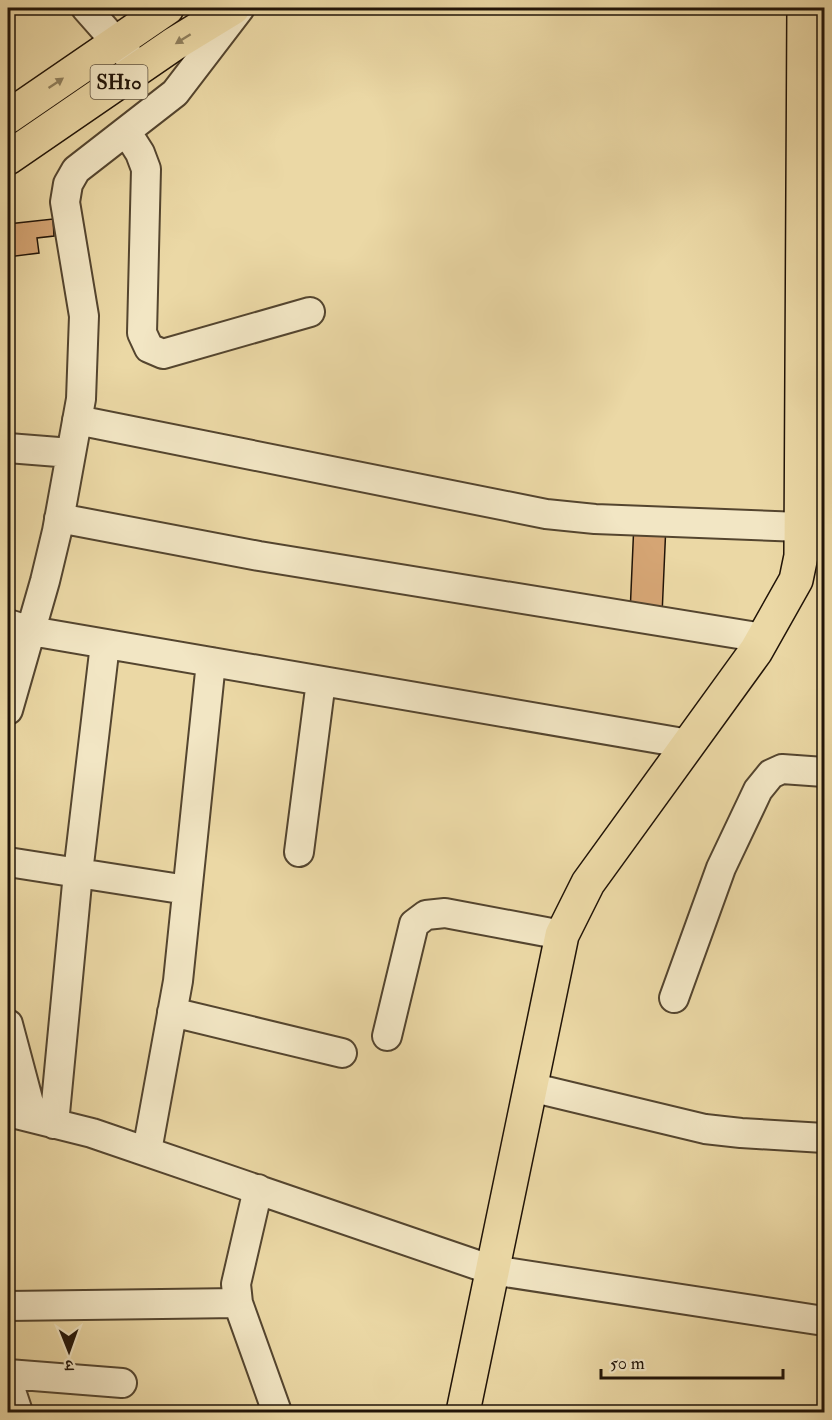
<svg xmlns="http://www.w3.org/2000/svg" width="832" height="1420" viewBox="0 0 832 1420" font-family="'IM FELL Double Pica','Noto Serif Devanagari',serif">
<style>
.building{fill:#d5a574;stroke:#211408;stroke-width:1.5}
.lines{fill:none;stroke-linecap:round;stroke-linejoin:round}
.minor-casing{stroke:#54452f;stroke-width:32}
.major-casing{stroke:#211408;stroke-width:36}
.minor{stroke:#f2e6c4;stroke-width:28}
.major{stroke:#ebd8a5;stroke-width:33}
.oneway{fill:#90805e}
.labels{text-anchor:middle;stroke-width:4.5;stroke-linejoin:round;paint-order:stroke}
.shield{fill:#f2e6c4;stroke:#605340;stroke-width:1.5}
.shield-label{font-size:20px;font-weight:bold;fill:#211408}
</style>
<rect width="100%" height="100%" fill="#ebd8a5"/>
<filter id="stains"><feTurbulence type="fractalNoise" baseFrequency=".00333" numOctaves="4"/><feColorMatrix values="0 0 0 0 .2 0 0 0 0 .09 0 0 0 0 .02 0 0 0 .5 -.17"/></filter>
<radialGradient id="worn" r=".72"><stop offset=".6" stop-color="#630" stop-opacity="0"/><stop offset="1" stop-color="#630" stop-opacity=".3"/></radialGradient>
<!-- building -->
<path class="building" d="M53,219l1,17 -17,2 2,15 -31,4v-33z
M634,522l32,2 -4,91 -32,-1z"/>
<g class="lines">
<defs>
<path id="minor" d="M86,8l53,60
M803,67h21
M126,131l14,22 6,16 -4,164 7,15 14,6 147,-42
M77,420l469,94 49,5 206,8
M8,448l63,5
M59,518l200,38 504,82
M8,624l23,7 658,113
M8,710l37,-129 12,-50 24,-132 3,-83 -19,-114 3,-18 8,-14 99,-77 65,-85
M299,852l22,-171
M8,862l179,28
M674,998l47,-130 37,-78 13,-16 11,-5 42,3
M172,1012l170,41
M8,1024l25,94
M387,1036l27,-112 12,-9 19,-2 117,22
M530,1087l175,42 36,4 83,5
M8,1112l84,21 400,137 332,51
M54,1124l24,-251 27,-229
M147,1151l31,-170 33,-319
M258,1189l-22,95 2,19 39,109
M8,1306l230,-3
M8,1374l114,9
M8,1382l10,30"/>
<path id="major" d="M8,117l159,-109
M8,158l166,-114 59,-36
M463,1412l99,-477 26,-52 168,-232 40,-71 5,-24 3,-548"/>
</defs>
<!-- minor casing -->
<use href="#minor" class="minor-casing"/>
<!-- major casing -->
<use href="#major" class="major-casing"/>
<!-- minor -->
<use href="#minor" class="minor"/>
<!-- major -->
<use href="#major" class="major"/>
</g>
<!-- one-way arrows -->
<defs><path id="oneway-solid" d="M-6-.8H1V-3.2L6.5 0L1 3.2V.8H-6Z" transform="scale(1.5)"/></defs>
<g class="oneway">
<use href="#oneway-solid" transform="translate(183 39) rotate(148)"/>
<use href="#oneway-solid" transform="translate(56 83) rotate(-34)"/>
</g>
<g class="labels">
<!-- shield labels -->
<rect class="shield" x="90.5" y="65" width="57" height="34" rx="4.5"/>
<g class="shield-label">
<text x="119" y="89">SH10</text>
</g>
</g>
<!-- margin -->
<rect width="832" height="1420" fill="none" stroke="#ebd8a5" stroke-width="30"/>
<rect x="9" y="9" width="814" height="1402" fill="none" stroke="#211408" stroke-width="3"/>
<rect x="15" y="15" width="802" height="1390" fill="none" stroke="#211408" stroke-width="1.5"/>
<!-- north arrow -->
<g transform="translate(69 1351) rotate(179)" stroke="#f2e6c4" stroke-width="4.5" paint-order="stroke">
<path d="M0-4.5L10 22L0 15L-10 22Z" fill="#211408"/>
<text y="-9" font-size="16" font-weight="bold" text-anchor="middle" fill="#211408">उ</text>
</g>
<!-- scale -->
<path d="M601 1369v9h182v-9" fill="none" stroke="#211408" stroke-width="3"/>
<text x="610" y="1369" font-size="18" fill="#211408" stroke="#f2e6c4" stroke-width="4.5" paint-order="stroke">50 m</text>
<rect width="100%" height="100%" filter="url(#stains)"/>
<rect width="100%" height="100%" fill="url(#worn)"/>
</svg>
